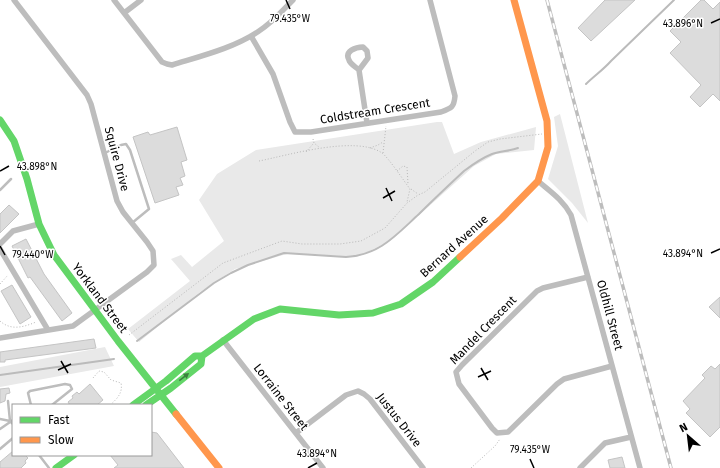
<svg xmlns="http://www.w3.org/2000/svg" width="720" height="468" viewBox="0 0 720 468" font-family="'Fira Sans',sans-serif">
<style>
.green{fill:#e9e9e9}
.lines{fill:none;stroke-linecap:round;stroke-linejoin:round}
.stream{stroke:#bbb;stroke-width:2}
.building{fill:#dcdcdc;stroke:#c4c4c4}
.path{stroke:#b8b8b8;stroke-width:1;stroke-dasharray:1 2;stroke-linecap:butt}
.lane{stroke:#bdbdbd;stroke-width:2.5}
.street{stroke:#bdbdbd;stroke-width:5.5}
.fast{stroke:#63d668;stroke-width:7}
.slow{stroke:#ff974d;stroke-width:7}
.rail-casing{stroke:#bdbdbd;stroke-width:3.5}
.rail{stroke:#fff;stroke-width:2;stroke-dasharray:6;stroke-linecap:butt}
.oneway{fill:#3b803e}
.ticks{fill:none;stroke:#000;stroke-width:1.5}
.labels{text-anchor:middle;stroke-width:3;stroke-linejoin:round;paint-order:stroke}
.street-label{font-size:12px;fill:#000;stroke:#fff}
.ticks-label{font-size:10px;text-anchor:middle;fill:#000;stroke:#fff;stroke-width:3;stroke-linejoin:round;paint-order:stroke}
</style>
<rect width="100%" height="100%" fill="#fff"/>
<!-- green -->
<path class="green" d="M560,114l28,109 -16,-20 -24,-24 10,-33 -4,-29z
M437,122h5l12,32 27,-12 55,-15 -2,23 -38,4 -22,12 -84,75 -33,16 -67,-4 -55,16 -35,23 -61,50 -11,-13 62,-48 -19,-22 10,-4 11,12 32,-26 -25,-41 18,-26 39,-24z
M105,347l9,19 -114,21v-20z"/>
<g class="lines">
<!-- stream -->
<path class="stream" d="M586,84c8,-8 17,-14 25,-23l63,-61
M137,341l77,-58 17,-10 17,-8 36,-12 62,4c34,-2 50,-22 73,-43 15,-15 30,-29 45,-43 8,-6 18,-13 28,-17 9,-3 18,-3 26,-6
M0,375l114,-16"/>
</g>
<!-- building -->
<path class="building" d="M605,0h30l-44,41 -13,-13z
M701,0h3l9,9 7,-7v99l-7,-7 -13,13 -10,-10 11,-12 -31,-32 11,-11 -11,-11z
M177,127l10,33 -6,2 4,14 -5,2 3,7 -7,2 3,8 -24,8 -22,-66 15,-5 2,3z
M9,205l10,9 -19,19v-19z
M26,239l18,35 28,39 -10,8 -32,-44 -2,1 -16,-32z
M12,285l19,32 -11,7 -19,-33z
M720,297v21l-11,-11z
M94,339l2,9 -91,12v2h-5v-10z
M720,364v63l-10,10 -24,-24 4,-4 -7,-8 22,-23 -3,-3 9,-9 4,3z
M90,384l13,16 -6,5h-27l-2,-3 5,-4 -1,-2 5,-4 2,2z
M9,388l1,5 -4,1 -1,7 -5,2v-14z
M151,432l6,1 27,35h-70l4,-3 -8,-10h41z
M13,451v4h12l3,3 -3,3 1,2 -5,5h-21v-6z
M622,457l3,11h-15l-2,-8z"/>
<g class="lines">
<!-- path -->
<path class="path" d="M313,139l1,4 6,5
M370,148l8,-3 5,-3
M306,152l7,-8
M383,153l3,-27
M259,161c30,-6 97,-26 123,-8 6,4 22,28 28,36l-3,13
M397,171l6,-5 4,1 1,17
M411,189l7,5
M0,284l8,-9
M0,321c11,10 24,6 36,1
M129,335l94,-72 59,-22 20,3h38l21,-3 24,-13 22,-25 11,-8 7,-3 50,-41 13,-9 12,-3 42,-5
M93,378l6,-7 5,1 7,8 10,3c2,10 -4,16 -11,22
M471,468l24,-22 5,-7"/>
<!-- lane -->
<path class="lane" d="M105,153l16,-8 5,-1 4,6 19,59 -17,14
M0,190l11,-11
M8,401l2,20
M31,405l-3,-12 2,-2 35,-7 5,1 2,4 -20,16
M0,419l10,2 3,3
M0,429l13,-9
M0,449l13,-11
M39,455l10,13"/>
<!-- street -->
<path class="street" d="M114,0l48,62 5,2 5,1c29,-9 62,-17 87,-34 13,-8 23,-20 34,-31
M124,13l17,-13
M251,36l22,38 17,48 5,10h16l130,-20c11,-4 13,-5 14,-16l-25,-96
M359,70l9,-12 -1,-7 -4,-4c-7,0 -19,4 -14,13 1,4 7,7 10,10l8,53
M538,181c13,11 25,19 33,34l69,253
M0,244l13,-13 26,-7
M0,249l48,81
M588,277l-45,11 -6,3 -75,74 -6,7 3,12 33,44 5,5 11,-1 49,-48 7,-5 48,-13
M0,338l73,-12 74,-54 7,-7 -1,-14 -6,-9 -24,-30 -6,-11 -26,-97 -4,-9 -73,-95
M223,340l100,128
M296,433l50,-38 12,-4 6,3 6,5 53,69
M580,468l25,-25 26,-6"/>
<!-- fast -->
<path class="fast" d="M0,120l14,21 13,38 12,45 15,31 64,86 58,73
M133,405l33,-24 29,-25h7l52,-37 26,-10 59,6 34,-2 28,-9 32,-22 27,-25
M146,405l25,-17 30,-24 1,-8
M56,468l18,-13"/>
<!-- slow -->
<path class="slow" d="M460,257l42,-39 36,-37 10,-34 -1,-26 -33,-121
M176,414l43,54"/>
<defs>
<path id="rail" d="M547,0l124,468"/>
</defs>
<!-- rail casing -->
<use href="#rail" class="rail-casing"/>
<!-- rail -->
<use href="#rail" class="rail"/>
</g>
<!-- one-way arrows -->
<defs><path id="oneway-solid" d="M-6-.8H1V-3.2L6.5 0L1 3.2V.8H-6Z"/></defs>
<use class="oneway" href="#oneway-solid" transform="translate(184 377) rotate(-38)"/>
<!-- ticks -->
<path class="ticks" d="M286,0l4,9M711,23l9,-4M0,171l9,-5M386,188l6,13M383,198l12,-7M0,246l5,9M711,253l9,-4M61,361l7,12M481,368l7,12M58,370l13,-6M478,377l13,-6M530,459l4,9M308,468l9,-5"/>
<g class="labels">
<!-- street labels -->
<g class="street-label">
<text transform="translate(375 111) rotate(-9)" y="4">Coldstream Crescent</text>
<text transform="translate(117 159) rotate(75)" y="4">Squire Drive</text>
<text transform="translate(454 246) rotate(-42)" y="4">Bernard Avenue</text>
<text transform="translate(100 298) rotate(53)" y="4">Yorkland Street</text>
<text transform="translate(610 315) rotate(75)" y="4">Oldhill Street</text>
<text transform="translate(483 330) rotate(-46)" y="4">Mandel Crescent</text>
<text transform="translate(281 397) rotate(52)" y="4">Lorraine Street</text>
<text transform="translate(399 420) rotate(52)" y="4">Justus Drive</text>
</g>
</g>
<g class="ticks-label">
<text x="290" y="22">79.435°W</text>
<text x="683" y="27">43.896°N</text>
<text x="37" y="170">43.898°N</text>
<text x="683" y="257">43.894°N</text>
<text x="33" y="258">79.440°W</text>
<text x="530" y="453">79.435°W</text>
<text x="317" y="457">43.894°N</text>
</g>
<!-- legend -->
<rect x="12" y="404" width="140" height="52" fill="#ffffff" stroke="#999999"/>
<rect x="20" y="417" width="20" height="6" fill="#63d668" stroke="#999999"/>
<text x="48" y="424" font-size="12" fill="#000000">Fast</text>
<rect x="20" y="437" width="20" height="6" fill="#ff974d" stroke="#999999"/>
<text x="48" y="444" font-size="12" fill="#000000">Slow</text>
<!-- north arrow -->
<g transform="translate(688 436) rotate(332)" stroke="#ffffff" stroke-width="3" paint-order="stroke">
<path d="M0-3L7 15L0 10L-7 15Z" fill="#000000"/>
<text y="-6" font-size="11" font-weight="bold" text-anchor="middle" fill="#000000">N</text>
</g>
</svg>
